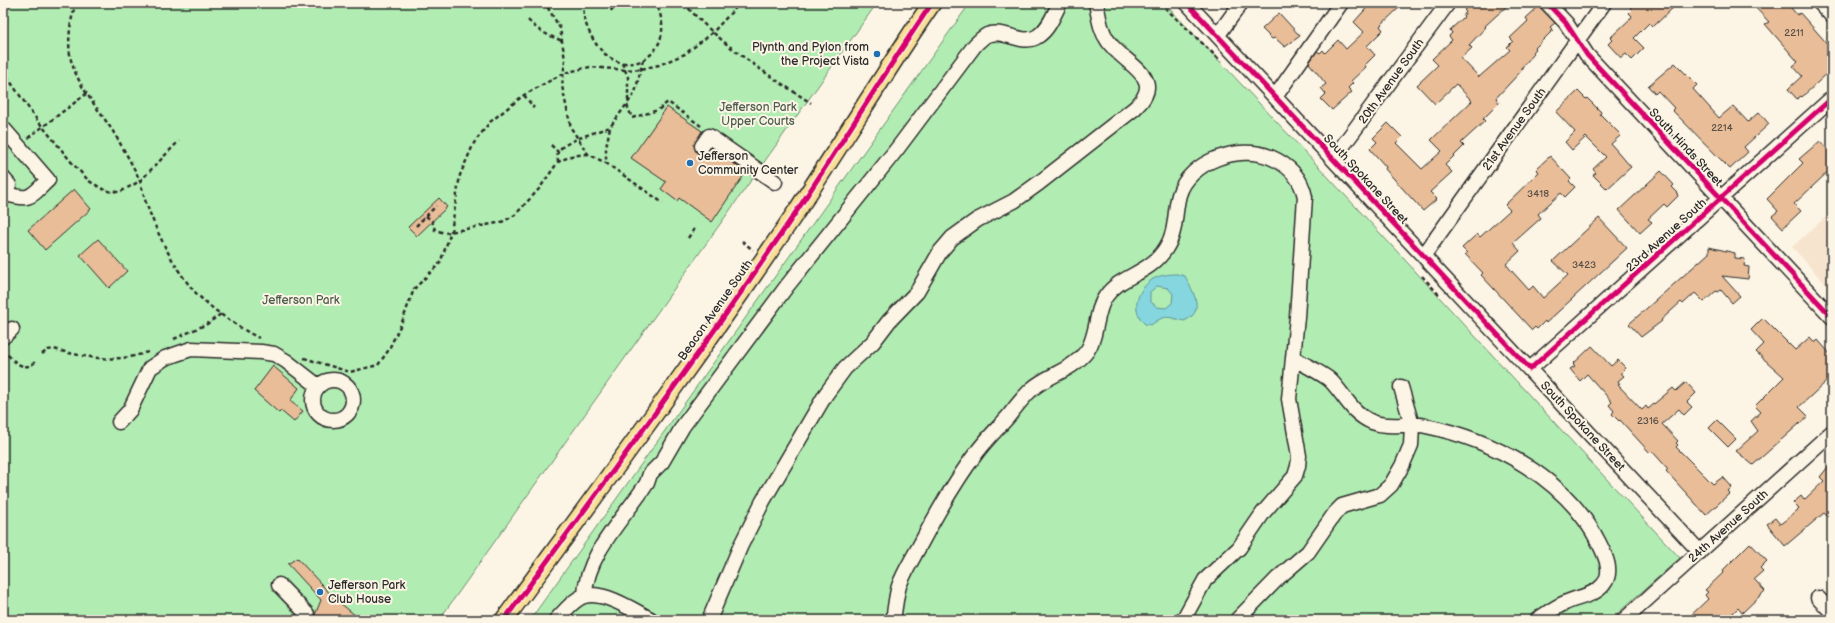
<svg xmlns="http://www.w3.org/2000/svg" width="1835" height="623" viewBox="0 0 1835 623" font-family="'Balsamiq Sans',sans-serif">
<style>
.built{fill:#f6e4ce}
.green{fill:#b1edb2;stroke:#6e8c6e}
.water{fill:#85d6df;stroke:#619297;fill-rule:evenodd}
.building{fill:#e8bd98;stroke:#2b2b2b}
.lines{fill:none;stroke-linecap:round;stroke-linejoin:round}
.minor-casing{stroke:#2b2b2b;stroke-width:17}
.major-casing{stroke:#2b2b2b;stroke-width:20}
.path{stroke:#2b2b2b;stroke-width:2.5;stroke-dasharray:4 3;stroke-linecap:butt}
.minor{stroke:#fcf5e5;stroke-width:14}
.major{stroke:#f9df96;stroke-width:17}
.cycleway-casing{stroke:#fcf5e5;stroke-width:8}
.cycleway{stroke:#d6006c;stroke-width:5}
.poi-dot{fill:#1f6fb2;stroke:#fcf5e5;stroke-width:1.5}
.labels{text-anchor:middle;stroke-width:4;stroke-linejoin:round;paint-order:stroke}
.number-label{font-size:10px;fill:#5a5046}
.poi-label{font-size:12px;fill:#2b2b2b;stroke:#fcf5e5;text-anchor:start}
.street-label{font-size:12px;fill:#2b2b2b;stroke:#fcf5e5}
.park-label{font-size:12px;fill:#4c5c4d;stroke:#fcf5e5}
</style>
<rect width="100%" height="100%" fill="#fcf5e5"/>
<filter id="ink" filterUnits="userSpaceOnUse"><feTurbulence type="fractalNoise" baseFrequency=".025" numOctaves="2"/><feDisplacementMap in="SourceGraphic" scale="8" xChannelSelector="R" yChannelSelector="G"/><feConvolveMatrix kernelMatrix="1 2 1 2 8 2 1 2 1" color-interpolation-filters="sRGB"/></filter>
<g filter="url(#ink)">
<!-- built -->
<path class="built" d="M1832,211v80l-40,-44z"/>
<!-- green -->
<path class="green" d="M3,3h874l-438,617h-436z
M970,3h194c175,182 343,370 516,555l-70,62h-1080z"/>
<!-- water -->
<path class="water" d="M1177,274l8,2c7,14 22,36 -1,45 -17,-4 -18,-7 -33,4l-6,-1c-15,-13 -8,-35 8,-45 7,-4 15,-5 24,-5zM1157,286l11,2 5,6 -1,9 -6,5 -9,-1 -7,-6v-9z"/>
<!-- building -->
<path class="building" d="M1371,3h33l-24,23 3,4 -16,16 8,9 -10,10 1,2 -15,14 2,2 -5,5 4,4 -20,18 -11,-11 5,-5 -5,-6 5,-4 -17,-21 8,-12 3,2 3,-3 2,3 13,-13 8,9 18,-17 -10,-10z
M1472,3h38l-25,23 1,1 -17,18 3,3 -11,10 18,19 31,-27 -3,-3 6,-6 -3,-3 17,-16 1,-1 -2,-3 13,-12 16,17 -5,4 3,3 -18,18 1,1 -3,3 1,2 -13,14 2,1 -27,29 3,5 -16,16 2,2 -24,22 3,3 -19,19 7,7 -22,20 7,7 -14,12 -38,-42 1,-2 -16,-18 7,-7 -4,-4 15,-15 14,14 -6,6 26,26 20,-18 -11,-11 41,-39 -16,-17 -21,20 -18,-19 21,-20 -6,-6 20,-19 -3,-4 3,-3 -2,-3 14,-13 -1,-1 3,-4 -2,-2z
M1635,3h43l-25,24 -4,-4 -15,15 10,10 -12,12 -6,-6 -5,4 -13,-14 4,-4 -2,-2 21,-20 1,-2 -3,-3 3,-3 -2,-2z
M1751,3h36l10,12 3,-2 32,36v20l-30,28 -1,-1 -4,3 -9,-10 14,-13 -9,-10 5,-4 -33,-38 4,-2z
M1279,13l21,23 -15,11 -10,-9 -3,1 -10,-10z
M1675,63l22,22 -4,4 26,29 14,-12 15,16 11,-10 10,12 -25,23 4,5 -18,17 -58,-59 2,-2 -16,-17 -3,3 -7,-8z
M1578,91l8,8 1,-1 14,14 -1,2 21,21 -10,9 20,23 -24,22 -14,-14 3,-2 -3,-4 13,-12 -20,-20 -14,13 -7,-8 10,-10 -19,-20z
M667,107l35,24 -8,14 3,8 8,1 6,-6 35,24 -34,50 -33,-24 -2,3 -16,-12 5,-7 -35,-24z
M1820,141l12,13v14l-38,36 7,7 -18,17 -11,-12 6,-5 -11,-12 36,-36 -4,-4z
M1550,156l21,23 -2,2 6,6 -10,10 -4,-4 -23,21 3,4 -28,25 7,8 -14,13 4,5 19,21 4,-4 10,12 25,-23 -15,-14 46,-43 28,30 -81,75 -1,-2 -8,8 -2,-2 -3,3 -51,-55 2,-2 -18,-19 2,-1 -5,-5 15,-14 3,3 30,-27 -5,-5 34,-33 -3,-3z
M1661,171l13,14 -2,2 6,6 -1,1 1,2 -11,11 -3,-3 -16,15 4,3 -12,11 -21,-23z
M74,189l17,20 -46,41 -17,-20z
M439,198l8,9 -30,29 -9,-9z
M98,239l29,32 -18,17 -29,-33z
M1709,247l26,6v5l10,1 -1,7 5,1 -1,12 -26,-3 18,20 -8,7 -11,-13 -3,2 -2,-1 -12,11 -9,-9 -12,11 -2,-2 -20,18 1,1 -21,16 -12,-13 80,-71z
M1763,318l32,32 15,-13 5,6 3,-3 14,16v31l-5,-6 -28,26 9,9 -55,49 -17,-14 22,-20 -7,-10 10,-9 -6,-6 29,-29 -28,-25 8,-8 -13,-14z
M1592,346l19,20 7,-6 8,8 -5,5 3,3 -6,5 2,3 -2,1 24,25 4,-4 2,3 25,-21 3,3 10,-9 10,11 -9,9 5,5 -8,8 -5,-6 -17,15 16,17 -2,2 2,2 -2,2 37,37 10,-7 9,10 -4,4 2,2 -24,22 -40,-44 2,-2 -16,-18 -2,2 -30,-33 -1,1 -7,-7 2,-3 -5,-6 3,-3 -25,-28 -7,7 -10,-12 5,-3 -2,-2z
M273,366l26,22 -9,13 13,10 -9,11 -13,-11 -2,2 -25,-22z
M1717,420l19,19 -8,8 -19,-19z
M1832,462v49l-5,5 -3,-3 -39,33 -18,-22 8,-6 5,6 3,-2 16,-13 -6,-6 8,-7 3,4 20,-19 -4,-4z
M1750,543l17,18 -7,7 3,3 -9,8 11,12 -23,22 -4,-5 -11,11 -3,-4 -6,5h-32l22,-21 -3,-4 3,-3 -3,-2 19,-18 -1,-2z
M297,558l37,40 27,22h-48l8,-20 -33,-36z"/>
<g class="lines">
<defs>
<path id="minor" d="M1187,3l513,549
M1547,3l19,20 21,32 245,262
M1820,3l12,13
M1218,35l23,-32
M1275,97l66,-94
M3,128l45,52c-18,17 -17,21 -42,14
M702,146l7,-10 66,46
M1333,159l115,-156
M3,178l6,7 -6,7
M1424,255l180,-252
M3,337l9,-8
M1294,358c10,7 28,15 36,22 15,15 21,33 42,42 18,7 36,0 54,4 68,14 141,53 173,117 6,12 15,29 4,42 -9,11 -26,12 -38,18 -10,4 -19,11 -28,17
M1530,369l302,-271
M313 400a20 20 0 1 1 40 0a20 20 0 1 1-40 0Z
M119,422l11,-12 20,-42 15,-10 26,-9 70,3 13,2 12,7 32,25
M279,585l28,29
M585,595c1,-41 41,-79 62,-112l3,-9 12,-12 21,-36 104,-140 110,-137 78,-104c4,-4 8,-8 12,-10 17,-7 36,12 51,1 11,-7 16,-22 22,-33
M1818,598l14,14
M556,620c7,-7 14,-16 22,-21 19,-14 56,12 74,21
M709,620l32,-75 22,-44 63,-107 19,-26 28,-26 16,-21 28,-29 23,-40 12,-14 25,-18 37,-19 25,-18 96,-75c33,-31 -10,-42 -27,-67 -8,-11 -9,-24 -12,-38
M893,620c2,-11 3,-24 6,-34 5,-14 14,-28 21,-41 17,-32 35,-64 57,-93 9,-12 20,-23 30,-34 8,-10 16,-21 25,-29 17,-15 40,-18 55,-38 11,-16 8,-40 19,-55 16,-22 43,-21 60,-48 11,-17 8,-35 13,-53 10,-34 61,-51 91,-38 19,8 31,20 35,40l-8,120 -8,82 10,57 -1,10 -3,10 -32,37 -24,35 -34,32 -22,40
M1237,620l41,-42 30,-26 27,-39 7,-7 38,-11 11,-10 11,-19 9,-21 1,-20 -11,-38
M1624,620l208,-188"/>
<path id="major" d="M504,620c98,-134 197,-267 290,-405 47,-70 90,-142 138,-212"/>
</defs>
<!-- minor casing -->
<use href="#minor" class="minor-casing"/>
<!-- major casing -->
<use href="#major" class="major-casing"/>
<!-- path -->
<path class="path" d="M76,3c-6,17 -9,40 -5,57 8,30 31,52 46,78 8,14 17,29 23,43 3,9 4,18 8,27 10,27 27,62 47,84 16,17 44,36 64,46
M542,3l6,5 12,20 5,32 -3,26 9,42 17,26 18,9
M583,3c1,7 0,15 3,21 27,74 99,30 69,-21
M684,3c35,41 83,71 127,100
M1160,3l61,58
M611,11l4,-8
M528,20c10,11 21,16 35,21
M643,60l-8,33 -25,34 -4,21v15l57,40
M622,63l6,14v25
M3,71l31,45 39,48 16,17 17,10 14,1 20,-11 39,-40
M524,95l10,13
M627,105l5,13 26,-8 10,-8 33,24
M28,138l58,-44
M551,145l7,7
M558,162c0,-3 -1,-8 0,-10 4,-10 41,-21 52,-25
M426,216l6,5 3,9 10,3 57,-11 13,-7 24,-26 19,-27 13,-6 17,-2
M416,226l20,-20
M688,238l6,-9
M742,241l11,9
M1422,276l18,20
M174,339l33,-15 14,-10
M3,350c8,8 20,24 32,12
M42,354l6,-4 6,-1c32,9 64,15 96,2
M304,358l46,14 28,-7 10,-14 14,-29 12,-33 26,-26 11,-31 9,-57 14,-32 16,-21 34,-27 40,-22 26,-6 36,3 15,-1 18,-4 26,-11 28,-22 27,-29"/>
<!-- minor -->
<use href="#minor" class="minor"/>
<!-- major -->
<use href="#major" class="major"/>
<defs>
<path id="cycleway" d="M1187,3l343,366 302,-271
M1547,3l19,20 21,32 245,262
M504,620c98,-134 197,-267 290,-405 47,-70 90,-142 138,-212"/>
</defs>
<!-- cycleway casing -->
<use href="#cycleway" class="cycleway-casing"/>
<!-- cycleway -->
<use href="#cycleway" class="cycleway"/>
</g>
</g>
<!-- markers -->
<g class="poi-dot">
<circle cx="877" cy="54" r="4"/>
<circle cx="690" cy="163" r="4"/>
<circle cx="320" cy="592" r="4"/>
</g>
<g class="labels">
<!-- number labels -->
<g class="number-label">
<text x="1794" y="36">2211</text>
<text x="1722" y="131">2214</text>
<text x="1538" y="197">3418</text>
<text x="1584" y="268">3423</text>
<text x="1648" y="424">2316</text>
</g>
<!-- poi labels -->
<g class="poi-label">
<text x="869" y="51" text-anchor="end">Plynth and Pylon from<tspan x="869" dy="14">the Project Vista</tspan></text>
<text x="698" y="160">Jefferson<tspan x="698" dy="14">Community Center</tspan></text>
<text x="328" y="589">Jefferson Park<tspan x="328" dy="14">Club House</tspan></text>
</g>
<!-- street labels -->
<g class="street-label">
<text transform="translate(1391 81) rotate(-54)" y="4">20th Avenue South</text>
<text transform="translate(1514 129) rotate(-54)" y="4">21st Avenue South</text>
<text transform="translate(1686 147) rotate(47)" y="4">South Hinds Street</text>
<text transform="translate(1366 179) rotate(47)" y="4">South Spokane Street</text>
<text transform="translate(1666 235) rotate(-42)" y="4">23rd Avenue South</text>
<text transform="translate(715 310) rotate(-55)" y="4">Beacon Avenue South</text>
<text transform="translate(1583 426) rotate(47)" y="4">South Spokane Street</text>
<text transform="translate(1728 526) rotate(-42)" y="4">24th Avenue South</text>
</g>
<!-- park labels -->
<g class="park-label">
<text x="758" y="111">Jefferson Park<tspan x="758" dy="14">Upper Courts</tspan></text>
<text x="301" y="304">Jefferson Park</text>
</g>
</g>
<!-- margin -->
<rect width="1835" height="623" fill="none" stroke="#fcf5e5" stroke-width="16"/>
<rect x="8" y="8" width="1819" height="607" fill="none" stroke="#2b2b2b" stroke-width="1.5" filter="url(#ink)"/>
</svg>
